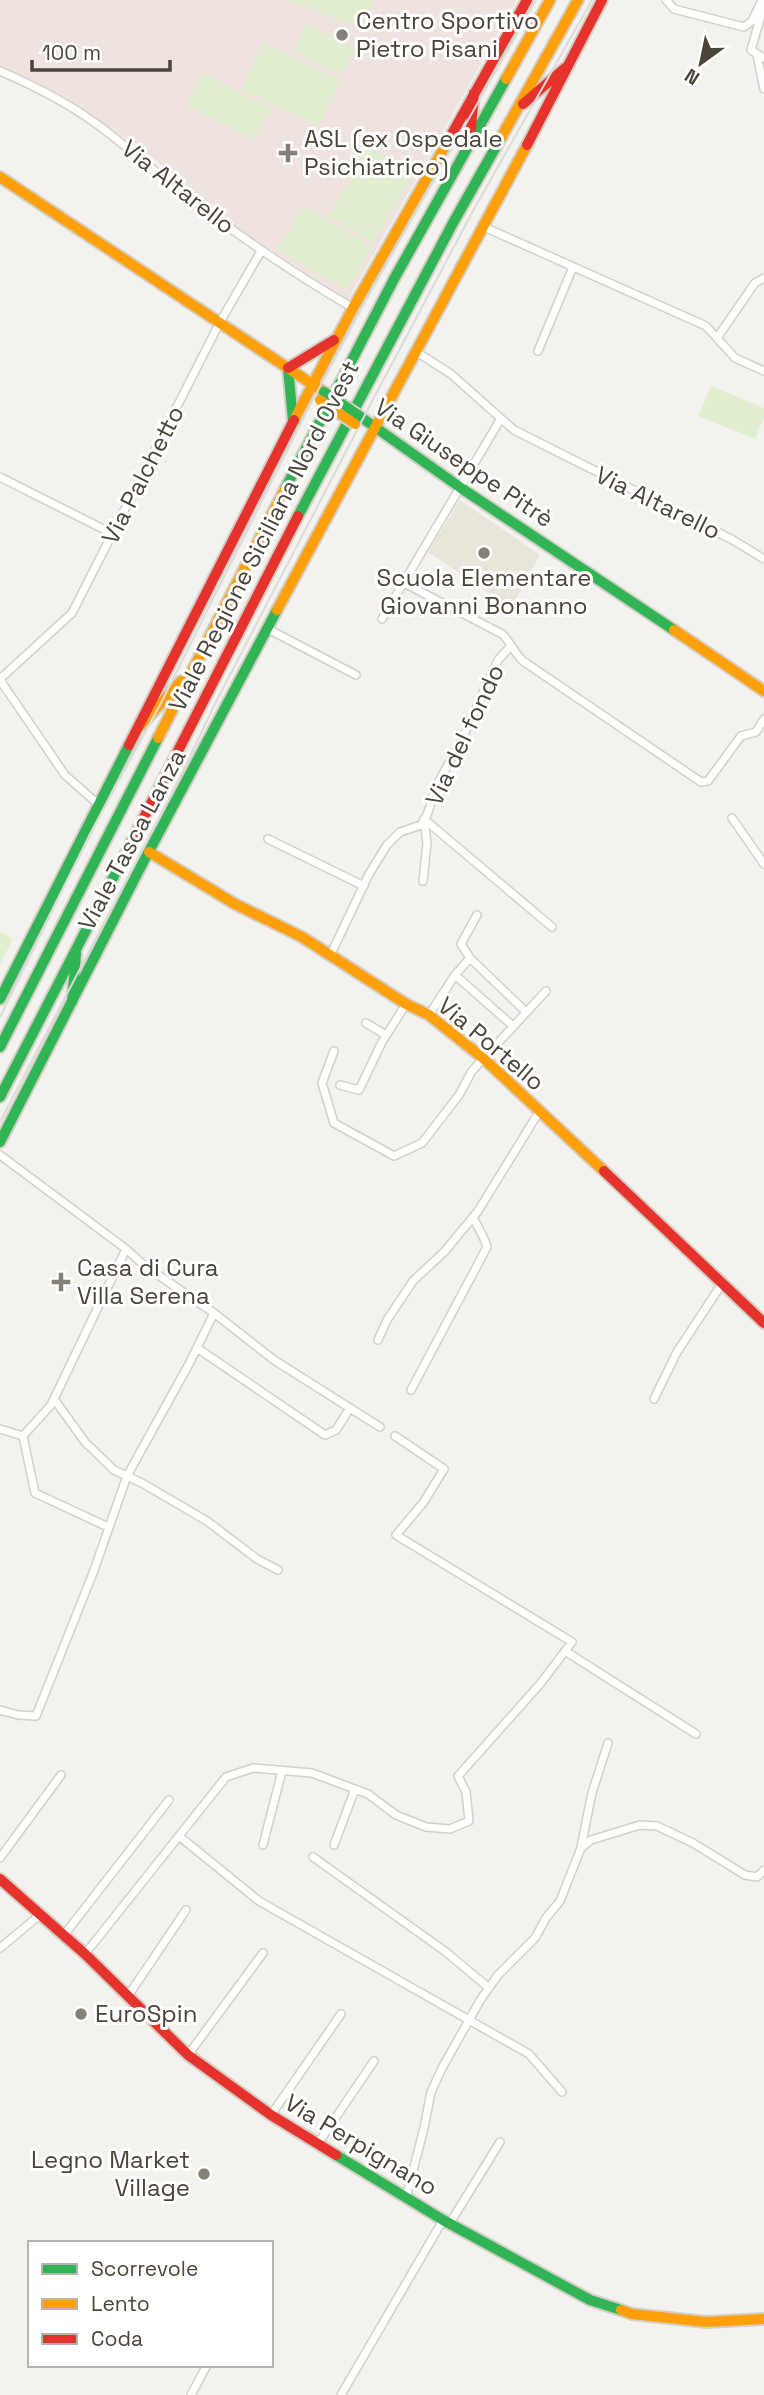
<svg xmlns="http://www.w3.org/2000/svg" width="764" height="2395" viewBox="0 0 764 2395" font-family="'Space Grotesk',sans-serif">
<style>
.education{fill:#eae5da}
.medical{fill:#eee3df}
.green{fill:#e1eecf}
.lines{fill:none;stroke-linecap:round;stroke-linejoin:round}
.street-casing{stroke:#d2d0cb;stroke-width:10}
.fast-casing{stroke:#d3cfc5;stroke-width:14}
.slow-casing{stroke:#d3cfc5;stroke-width:14}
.jam-casing{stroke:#d3cfc5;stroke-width:14}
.street{stroke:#fdfdfc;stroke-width:7}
.fast{stroke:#30b455;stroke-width:10}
.slow{stroke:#ff9f0a;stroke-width:10}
.jam{stroke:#e5322d;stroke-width:10}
.tram{stroke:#dbdbda;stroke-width:2}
.fast-bridge-casing{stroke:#d3cfc5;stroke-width:14;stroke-linecap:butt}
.slow-bridge-casing{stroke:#d3cfc5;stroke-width:14;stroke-linecap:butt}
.fast-bridge{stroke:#30b455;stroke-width:10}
.slow-bridge{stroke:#ff9f0a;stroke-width:10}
.poi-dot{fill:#868178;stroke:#fff;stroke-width:2.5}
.labels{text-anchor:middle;stroke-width:6;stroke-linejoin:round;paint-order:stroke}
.poi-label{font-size:24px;fill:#4b4439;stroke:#fff;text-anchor:start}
.street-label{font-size:24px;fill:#4b4439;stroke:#fff}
</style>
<rect width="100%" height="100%" fill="#f4f2ee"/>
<!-- education -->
<path class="education" d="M460,500l80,55 -29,53 -83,-56z"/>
<!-- medical -->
<path class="medical" d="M0,0h517l-169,300 -113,-73 -42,-33 -18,-19 -44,-33 -70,-47 -61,-28z"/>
<!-- green -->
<path class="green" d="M288,0h85l-11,28z
M307,24l48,24 -13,27 -48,-24z
M263,43l77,37 -21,46 -78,-37z
M203,74l67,34 -16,32 -68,-34z
M368,146l45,26 -39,70 -45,-25z
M303,207l69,39 -24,44 -70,-39z
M711,386l53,22v10l-9,21 -57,-23z
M0,932l13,7 -13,25z"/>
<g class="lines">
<defs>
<path id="street" d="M666,0l8,9 70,18 8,-6 10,-21
M764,5l-13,45 13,8
M757,55l7,34
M0,71c37,16 74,35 106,60 26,20 49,41 75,61 55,42 112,81 172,116
M484,227l222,99 29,32 29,13
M717,338l38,-55 9,-5
M415,351l36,23 63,56 219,110 31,19
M538,351l35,-84
M0,477l113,57
M404,583l98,51c9,8 12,19 21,27l178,121 7,-1 33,-45 15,-4 8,-13
M382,619l118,-199
M268,629l88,46
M0,679l72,-66 147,-289 42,-73
M0,680l65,95 34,30
M732,818l32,46
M424,819l128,108
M268,839l96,47
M423,881l4,-38 -3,-23
M330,956l39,-82 18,-29 13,-13 21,-7 6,-10 10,-30 26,-48 35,-77 13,-14
M470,958l56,54
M455,975l58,51
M429,1015l26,-40 15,-17 -9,-14 16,-29
M366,1023l20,12
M334,1051l-12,32 12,40 60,33 28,-13 37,-48 13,-24 74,-80
M340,1085l19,5 23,-48 24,-38
M0,1155l126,94 19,17 69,47 60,47 106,67
M378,1340l9,-20 26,-39 32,-30 33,-40 61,-99
M197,1348l128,87 11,-5 14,-22
M411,1390l76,-143c-3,-11 -9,-19 -14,-30
M54,1399l31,43 29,28 28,13 65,38 50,38 21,11
M654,1399l23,-47 46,-70
M0,1429l23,7 28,-31 75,-156
M23,1436l12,57 73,34
M565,1651l131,83
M0,1710l18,5 18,1 57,-143 34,-97 62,-112 25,-51
M179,1836l80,65 270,153 33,38
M263,1845l19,-74
M334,1845l21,-56
M581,1847l11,-54 16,-50
M313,1857l133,95 43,36
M0,1858l61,-83
M64,1935l105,-135
M0,1948l41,-34
M85,1954l141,-177 27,-9 59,5 56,21 28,21 30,12 24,2 19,-8 -3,-29 -8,-16 82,-92 32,-42 -176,-107 27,-32 21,-34 -49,-33
M128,1996l58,-86
M188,2055l75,-102
M271,2115l70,-101
M317,2145l57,-84
M406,2198l18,-70 7,-36 11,-24 39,-69 17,-24 37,-37 11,-20 14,-17 21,-53 10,-8 49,-15 17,1 36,17 52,32 12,2 7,-7
M450,2223l50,-81
M191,2395l16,-30
M341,2395l102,-175"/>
<path id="fast" d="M288,368l5,53
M358,415l103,73 213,142
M285,489l109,-210 112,-200
M298,516l155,-293 49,-87
M0,999l129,-254
M72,1002l4,-49
M0,1047l158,-309
M0,1097l135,-262
M0,1142l138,-270 139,-262
M336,2155l107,65 147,80 31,10"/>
<path id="slow" d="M506,79l44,-79
M502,136l76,-136
M0,177l324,215
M294,420l59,-112 95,-167
M277,610l250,-465
M674,630l90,61
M140,726l41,-45
M158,738l127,-249
M149,852l86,52 67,33 104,67 23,11 54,43 121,113
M621,2310l11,4 74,8 58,-3"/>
<path id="jam" d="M523,104l42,-36
M470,139l4,-46
M448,141l79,-141
M527,145l75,-145
M288,368l46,-28
M129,745l165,-325
M135,835l163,-319
M604,1171l160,152
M0,1879l85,75 103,101 83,60 65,40"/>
</defs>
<!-- street casing -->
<use href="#street" class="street-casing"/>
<!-- fast casing -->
<use href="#fast" class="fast-casing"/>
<!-- slow casing -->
<use href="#slow" class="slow-casing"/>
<!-- jam casing -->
<use href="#jam" class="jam-casing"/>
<!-- street -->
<use href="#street" class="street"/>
<!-- fast -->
<use href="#fast" class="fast"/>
<!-- slow -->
<use href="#slow" class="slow"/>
<!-- jam -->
<use href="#jam" class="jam"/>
<!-- tram -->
<path class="tram" d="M0,1017l91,-185 70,-129 145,-290 59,-111 171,-302
M0,1122l175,-335 42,-87 151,-291 105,-198 119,-211"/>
<defs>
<path id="fast-bridge" d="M324,392l34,23"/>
<path id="slow-bridge" d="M320,400l35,24"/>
</defs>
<!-- fast-bridge casing -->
<use href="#fast-bridge" class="fast-bridge-casing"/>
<!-- slow-bridge casing -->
<use href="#slow-bridge" class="slow-bridge-casing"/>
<!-- fast-bridge -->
<use href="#fast-bridge" class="fast-bridge"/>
<!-- slow-bridge -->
<use href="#slow-bridge" class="slow-bridge"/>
</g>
<!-- markers -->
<g class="poi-dot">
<circle cx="342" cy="35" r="7"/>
<path d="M284.5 142.5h7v7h7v7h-7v7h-7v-7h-7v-7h7z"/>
<circle cx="484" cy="553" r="7"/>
<path d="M57.5 1271.5h7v7h7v7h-7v7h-7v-7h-7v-7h7z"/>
<circle cx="81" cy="2014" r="7"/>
<circle cx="204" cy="2174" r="7"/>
</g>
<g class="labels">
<!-- poi labels -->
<g class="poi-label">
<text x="356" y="29">Centro Sportivo<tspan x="356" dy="28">Pietro Pisani</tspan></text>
<text x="304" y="147">ASL (ex Ospedale<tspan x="304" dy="28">Psichiatrico)</tspan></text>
<text x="484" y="586" text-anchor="middle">Scuola Elementare<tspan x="484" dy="28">Giovanni Bonanno</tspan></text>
<text x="77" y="1276">Casa di Cura<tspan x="77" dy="28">Villa Serena</tspan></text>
<text x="95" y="2022">EuroSpin</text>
<text x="190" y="2168" text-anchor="end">Legno Market<tspan x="190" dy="28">Village</tspan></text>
</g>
<!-- street labels -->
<g class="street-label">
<text transform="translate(178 187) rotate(38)" y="8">Via Altarello</text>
<text transform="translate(464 463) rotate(34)" y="8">Via Giuseppe Pitrè</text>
<text transform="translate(143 475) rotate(-63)" y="8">Via Palchetto</text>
<text transform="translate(658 503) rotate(26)" y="8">Via Altarello</text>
<text transform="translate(264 536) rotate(-63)" y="8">Viale Regione Siciliana Nord Ovest</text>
<text transform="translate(465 735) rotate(-65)" y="8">Via del fondo</text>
<text transform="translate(132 840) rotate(-62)" y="8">Viale Tasca Lanza</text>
<text transform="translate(491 1044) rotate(40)" y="8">Via Portello</text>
<text transform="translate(361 2145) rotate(31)" y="8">Via Perpignano</text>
</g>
</g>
<!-- legend -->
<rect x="28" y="2241" width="245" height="126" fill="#ffffff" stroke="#b7b4b0" stroke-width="2"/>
<rect x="42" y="2264" width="35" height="10" fill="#30b455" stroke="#b7b4b0" stroke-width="2"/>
<text x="91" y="2276" font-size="21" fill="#4b4439">Scorrevole</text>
<rect x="42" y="2299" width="35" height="10" fill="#ff9f0a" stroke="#b7b4b0" stroke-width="2"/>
<text x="91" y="2311" font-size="21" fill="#4b4439">Lento</text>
<rect x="42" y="2334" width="35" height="10" fill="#e5322d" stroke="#b7b4b0" stroke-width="2"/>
<text x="91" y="2346" font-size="21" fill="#4b4439">Coda</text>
<!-- north arrow -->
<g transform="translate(701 63) rotate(213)" stroke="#ffffff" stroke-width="5" paint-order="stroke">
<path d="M0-5L12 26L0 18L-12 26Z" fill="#4b4439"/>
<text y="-10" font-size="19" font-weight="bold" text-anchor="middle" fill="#4b4439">N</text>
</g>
<!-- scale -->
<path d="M32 60v10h138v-10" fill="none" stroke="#4b4439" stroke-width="3.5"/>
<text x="42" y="60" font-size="21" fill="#4b4439" stroke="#ffffff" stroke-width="5" paint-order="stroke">100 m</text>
</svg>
